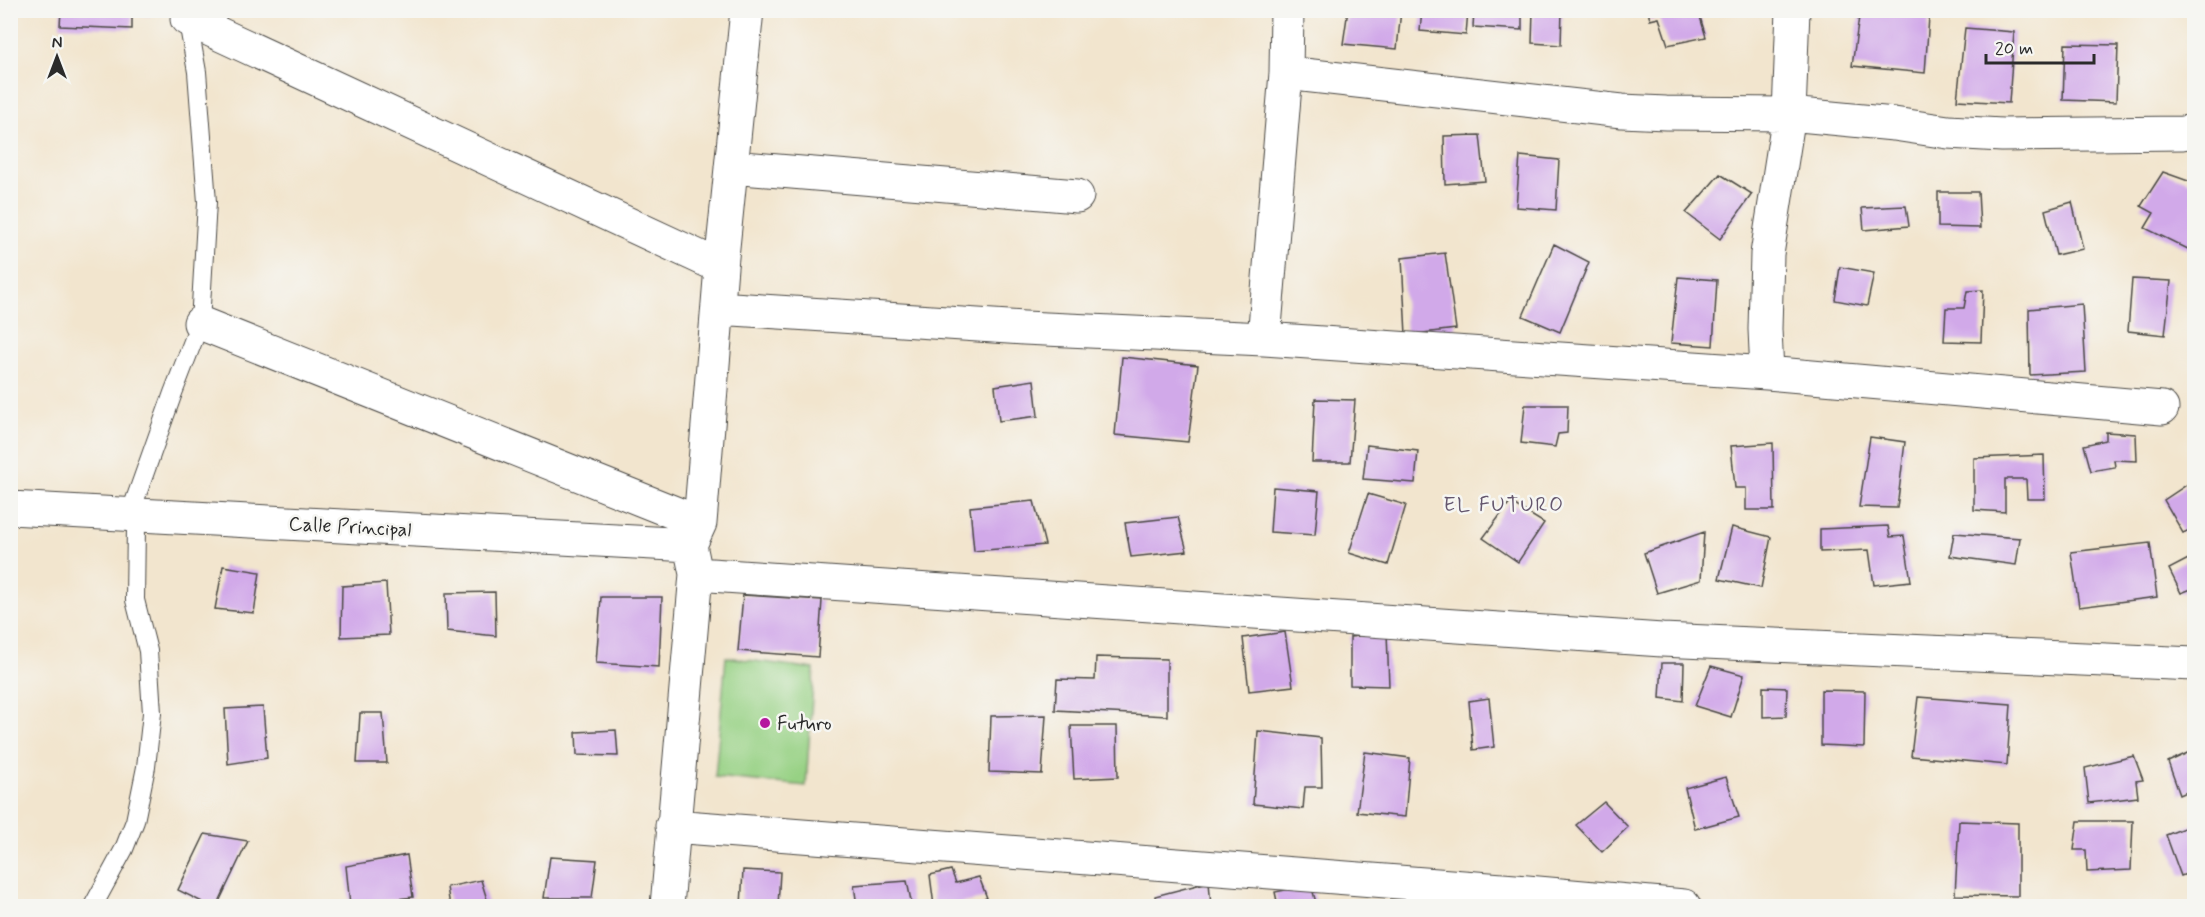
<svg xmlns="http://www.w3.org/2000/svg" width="2205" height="917" viewBox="0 0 2205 917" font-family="Mynerve,sans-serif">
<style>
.green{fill:#97d184;stroke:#617e58;stroke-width:1.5}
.building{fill:#d1a9e9}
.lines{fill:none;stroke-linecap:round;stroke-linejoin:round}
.lane-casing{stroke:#494743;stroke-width:20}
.street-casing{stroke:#494743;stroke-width:35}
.lane{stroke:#fff;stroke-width:18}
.street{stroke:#fff;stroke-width:33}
.poi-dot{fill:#b5179e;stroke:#f6f6f2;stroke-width:2}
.labels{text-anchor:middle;stroke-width:5;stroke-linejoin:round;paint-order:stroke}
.street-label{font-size:20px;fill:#2b2b2b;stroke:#f6f6f2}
.poi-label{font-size:20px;fill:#2b2b2b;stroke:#f6f6f2;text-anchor:start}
.neighbourhood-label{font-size:21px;letter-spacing:1.5px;fill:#65576e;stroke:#f6f6f2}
</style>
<rect width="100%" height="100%" fill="#f6f6f2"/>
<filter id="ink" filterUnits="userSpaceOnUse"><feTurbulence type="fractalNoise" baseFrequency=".0167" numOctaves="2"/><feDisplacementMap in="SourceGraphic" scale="12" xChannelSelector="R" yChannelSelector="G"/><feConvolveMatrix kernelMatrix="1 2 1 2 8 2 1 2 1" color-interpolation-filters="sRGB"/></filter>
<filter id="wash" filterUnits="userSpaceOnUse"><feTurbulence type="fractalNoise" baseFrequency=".008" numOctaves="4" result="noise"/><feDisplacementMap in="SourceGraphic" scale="24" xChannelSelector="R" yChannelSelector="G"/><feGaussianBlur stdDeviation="1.35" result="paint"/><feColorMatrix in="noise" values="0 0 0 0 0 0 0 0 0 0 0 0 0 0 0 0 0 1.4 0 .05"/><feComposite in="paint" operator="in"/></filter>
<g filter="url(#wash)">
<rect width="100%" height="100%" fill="#f2e5ce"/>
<!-- green -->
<path class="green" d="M726,657l88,12 -8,117 -91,-9z"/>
<g id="blocks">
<!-- building -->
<path class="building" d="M61,10h90v6l-19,-2v15l-72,-3z
M1348,10h53l-4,39 -54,-5z
M1422,10h46l-2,25 -46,-4z
M1474,10h48v20l-49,-3z
M1533,10h29l-1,35 -29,-2z
M1648,10h50l8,27 -38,8 -9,-27 -9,2z
M1860,10l69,7 -4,56 -73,-7z
M1965,28l49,4 -5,71 -52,-3z
M2065,44l53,1 -2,57 -53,-2z
M1480,135l5,46 -40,3 -1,-48z
M1520,156l39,4 -3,50 -40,-3z
M2163,172l31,11v69l-49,-24 9,-15 -13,-7z
M1720,174l32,20 -32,45 -34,-26z
M1938,192h40l2,36 -42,-1z
M2072,202l11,47 -27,6 -11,-45z
M1906,206l3,20 -45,4 -2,-22z
M1554,244l35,18 -29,70 -37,-16z
M1445,253l11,76 -50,6 -4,-77z
M1840,267l34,6 -7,33 -32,-6z
M1678,277l39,3 -4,66 -42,-3z
M2132,279l39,2 -6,54 -37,-4z
M1983,290l-2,52 -37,-1 2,-33h18l3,-17z
M2082,304l4,68 -56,3 -1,-66z
M1122,357l76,8 -10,77 -73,-7z
M1034,380l4,36 -39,5 -4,-35z
M1315,399l40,1 -5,62h-38z
M1525,405h43l-1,28 -9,1 -3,13 -34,-4z
M2106,432l30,2 1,27 -23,-1 1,7 -24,4 -7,-26 22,-5z
M1870,437l35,5 -8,66 -38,-1z
M1773,443l1,67h-28v-22h-11l-4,-42z
M1367,445l51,6 -3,32 -52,-4z
M2044,455l1,44h-18l-1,-20h-21v33l-31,-2v-52z
M2194,480v48l-11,5 -19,-33z
M1273,487l46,4 -4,44 -45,-3z
M1368,494l38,11 -18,60 -39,-12z
M1034,501l11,44 -71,6 -4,-44z
M1510,502l34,21 -26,39 -35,-24z
M1178,517l9,34 -56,6 -6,-34z
M1888,526l2,11 14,-1 7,45 -37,4 -5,-35 -49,2v-23z
M1732,527l39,10 -10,51 -42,-9z
M1704,532l-3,48 -44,13 -13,-40z
M1954,533l66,5 -4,27 -66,-9z
M2150,543l7,54 -78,10 -8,-55z
M2194,556v32l-13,5 -12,-24z
M223,566l37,6 -6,41 -39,-4z
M386,583l3,52 -48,2 1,-51z
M495,592l1,44 -49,-5 -1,-38z
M743,595l79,5 -4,57 -80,-6z
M601,597h61l-3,70 -63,-4z
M1285,632l8,54 -44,5 -6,-53z
M1387,633l2,53 -39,-1v-48z
M1096,657l71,2v57l-112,-6 2,-31 38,1z
M1662,663h22l-1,38 -23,-3z
M1711,666l33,9 -13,42 -36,-11z
M1763,687l24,1 -1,28 -23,1z
M1821,690l44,1 -1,56 -43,-2z
M1918,697l93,7 -4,61 -96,-9z
M1489,698l5,49 -21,3 -4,-49z
M263,707l4,51 -39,6 -3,-55z
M360,713h23l4,50h-30z
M1046,715l-4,59 -53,-2 2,-56z
M1071,726h46l1,51 -44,2z
M616,730l2,26 -41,-1 -1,-23z
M1258,731l63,7 1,49h-17l-2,22 -50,-5z
M2194,750v39l-14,6 -12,-33z
M1365,752l45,6 -5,59 -48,-5z
M2134,756l9,24 -7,1 2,16 -49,6 -4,-35z
M1726,777l13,40 -44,12 -10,-41z
M1604,802l24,25 -26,25 -26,-27z
M1959,821l59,2v73l-63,-1z
M2078,821h55l-2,49 -44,2 -1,-22h-12z
M2194,824v47l-13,5 -15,-41z
M205,834l43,7 -31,65h-7l-32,-16z
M407,855l6,42 -63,8 -4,-39z
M550,857l47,3 -5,38h-48z
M743,870l37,2 -2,34h-37z
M951,870l5,13 23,-6 8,21 -38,8h-15l-4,-31z
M481,880l8,26h-39l-3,-19z
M907,881l5,25h-55l-3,-21z
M1209,882l2,24h-55l-1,-10z
M1311,885l6,21h-39l-3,-14z"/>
</g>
</g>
<g filter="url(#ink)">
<use href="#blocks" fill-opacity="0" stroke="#494743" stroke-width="1.5"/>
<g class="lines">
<defs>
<path id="lane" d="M93,906l31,-57 11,-28 11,-54 6,-54 -4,-62 -13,-51 1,-75 -6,-11 43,-121 27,-70 7,-121 -10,-130 -10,-56"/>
<path id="street" d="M187,19l534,248
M1286,73l336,38 44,2 123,1 105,10 54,8 54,3 180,-2 12,-2
M731,167l346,29
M718,308l306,20 240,11 503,34 395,35
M200,323l500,200
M1264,339l22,-266 1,-63
M1767,373l-2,-44 2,-75 22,-140 4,-104
M10,508l680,37
M696,574l966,66 532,24
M672,826l843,65 169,15
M667,906l29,-332 -6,-29 10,-22 21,-256 26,-257"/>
</defs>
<!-- lane casing -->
<use href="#lane" class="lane-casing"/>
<!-- street casing -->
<use href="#street" class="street-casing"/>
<!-- lane -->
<use href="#lane" class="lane"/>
<!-- street -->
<use href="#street" class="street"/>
</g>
</g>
<!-- markers -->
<circle class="poi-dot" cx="765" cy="723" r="6"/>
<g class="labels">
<!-- street labels -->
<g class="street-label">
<text transform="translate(350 526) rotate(3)" y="7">Calle Principal</text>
</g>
<!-- poi labels -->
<g class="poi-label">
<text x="777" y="730">Futuro</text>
</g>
<!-- neighbourhood labels -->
<g class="neighbourhood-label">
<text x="1504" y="511">EL FUTURO</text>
</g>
</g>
<!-- margin -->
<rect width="2205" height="917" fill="none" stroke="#f6f6f2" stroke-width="36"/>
<!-- north arrow -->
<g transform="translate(57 57)" stroke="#f6f6f2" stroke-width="4.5" paint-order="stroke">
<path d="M0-4.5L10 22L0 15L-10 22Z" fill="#2b2b2b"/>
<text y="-9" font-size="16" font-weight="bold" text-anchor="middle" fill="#2b2b2b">N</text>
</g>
<!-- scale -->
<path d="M1986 54v9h108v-9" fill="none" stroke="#2b2b2b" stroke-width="3"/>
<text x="1995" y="54" font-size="18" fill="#2b2b2b" stroke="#f6f6f2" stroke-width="4.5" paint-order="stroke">20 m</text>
</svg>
